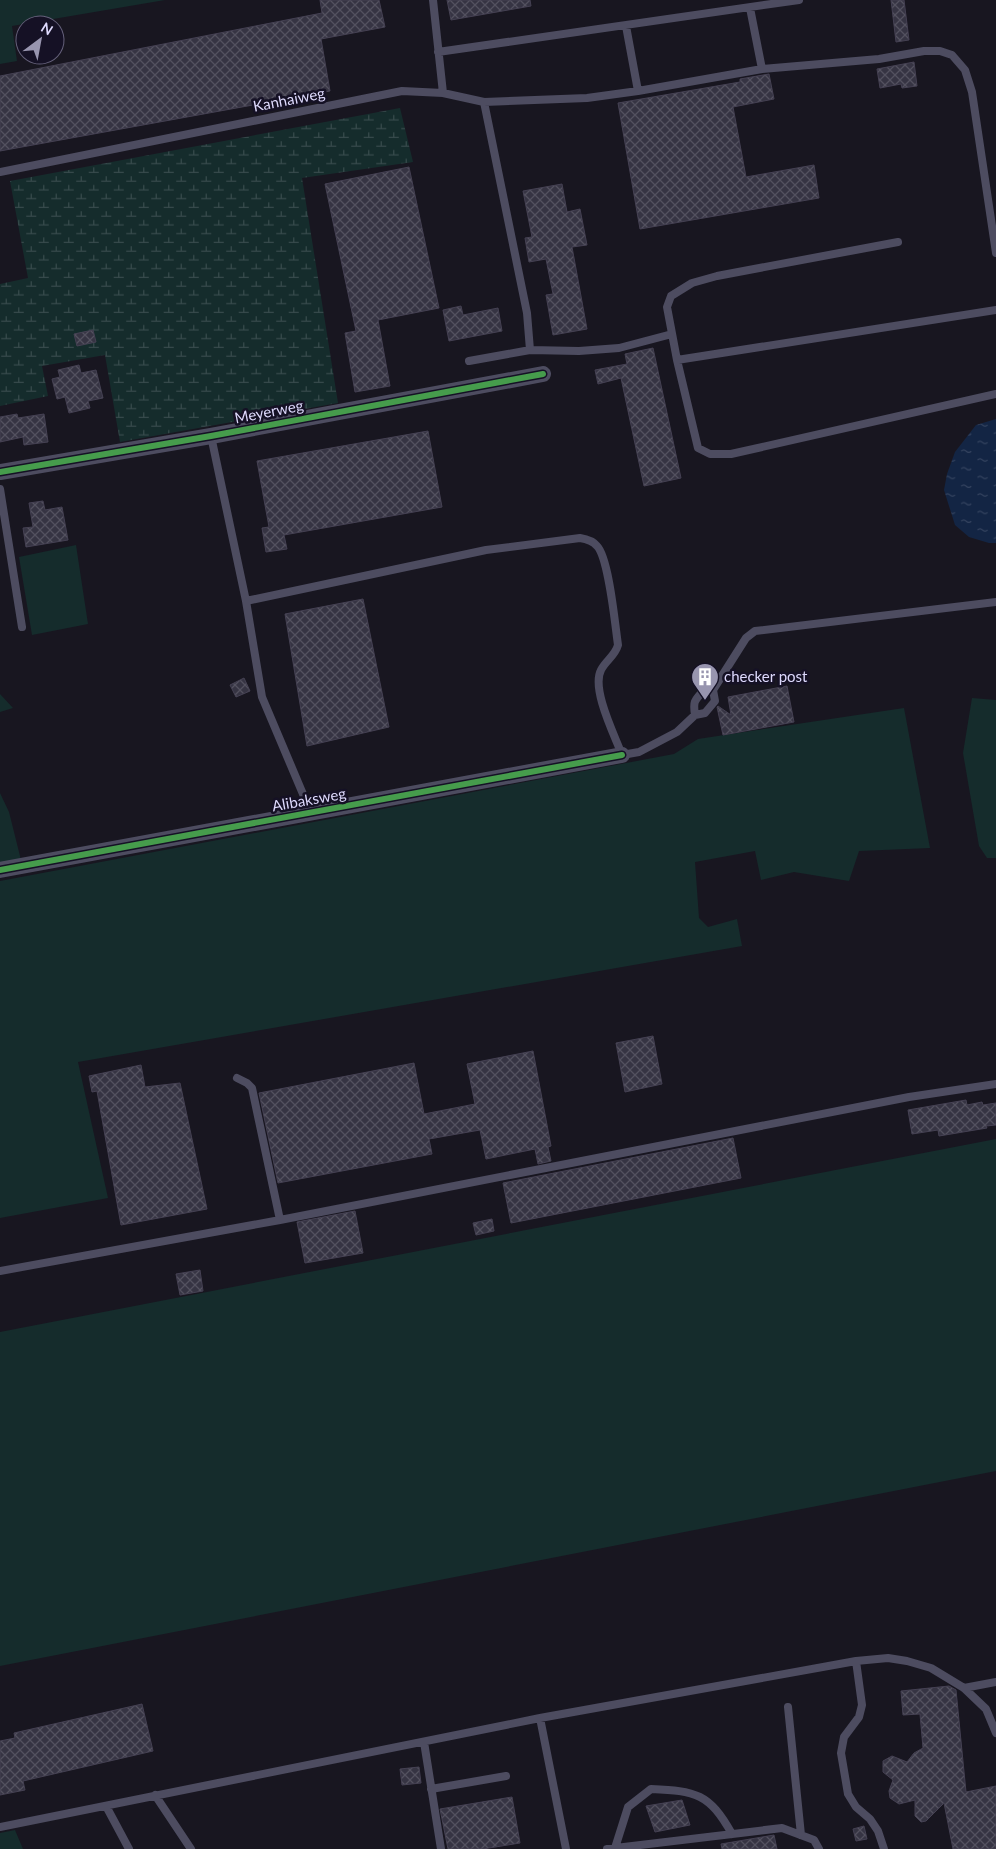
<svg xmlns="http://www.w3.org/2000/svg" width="996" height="1849" viewBox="0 0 996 1849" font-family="Lato,sans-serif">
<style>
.grass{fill:#152c2c}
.wetland{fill:url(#wetland-marsh)}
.water{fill:url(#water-ripples)}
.building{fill:url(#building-cross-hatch);stroke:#454153}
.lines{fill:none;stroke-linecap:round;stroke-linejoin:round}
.lane{stroke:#4d4c60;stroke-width:8}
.street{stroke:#4d4c60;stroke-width:16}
.cycleway-casing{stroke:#151125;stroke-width:9}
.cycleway{stroke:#469c4c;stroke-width:6}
.labels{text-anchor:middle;stroke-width:5;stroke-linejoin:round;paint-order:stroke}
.street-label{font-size:15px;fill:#ddd9fc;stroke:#151125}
.poi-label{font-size:15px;fill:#ddd9fc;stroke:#151125;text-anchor:start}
</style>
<defs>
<pattern id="wetland-marsh" width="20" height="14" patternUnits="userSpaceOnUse" patternTransform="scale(1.25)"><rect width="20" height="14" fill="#152c2c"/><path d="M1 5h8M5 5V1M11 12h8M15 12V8" fill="none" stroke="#374a4c"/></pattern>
<pattern id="water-ripples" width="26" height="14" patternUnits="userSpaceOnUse" patternTransform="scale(1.25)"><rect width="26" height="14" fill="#132544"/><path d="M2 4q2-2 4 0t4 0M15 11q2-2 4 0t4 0" fill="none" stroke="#354460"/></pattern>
<pattern id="building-cross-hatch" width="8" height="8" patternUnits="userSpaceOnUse" patternTransform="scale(1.25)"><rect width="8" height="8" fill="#363443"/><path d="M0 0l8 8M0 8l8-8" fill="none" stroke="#53515f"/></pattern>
</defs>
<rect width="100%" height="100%" fill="#181620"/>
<!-- grass -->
<path class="grass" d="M0,0h165l-153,26 5,35 -17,3z
M76,545l12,79 -56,11 -13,-78z
M0,694l13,14 -13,4z
M972,698l24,2v158h-9l-8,-12 -16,-93z
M904,708l26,140 -71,3 -10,30 -55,-9 -33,8 -6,-29 -60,11 4,56 9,9 29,-8 5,27 -664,116 30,136 -108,20v-337l674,-127 24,-15z
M0,793l9,19 12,48 -21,4z
M996,1139v332l-996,195v-334z
M15,1830l8,19h-23v-16z"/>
<!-- wetland -->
<path class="wetland" d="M400,108l13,54 -111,16 36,225 -218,39 -15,-87 -63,11 6,30 -48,10v-122l28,-6 -18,-97z"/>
<!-- water -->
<path class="water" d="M996,419v124h-7l-20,-6 -14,-12 -11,-35 3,-16 8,-22 21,-27z"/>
<!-- building -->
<path class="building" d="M320,0h59l6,27 -64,12 9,52 -330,60v-75l322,-63z
M447,0h83l1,6 -80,14z
M891,0h13l5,40 -13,2z
M914,62l3,24 -15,2 -1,-4 -21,4 -3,-19z
M769,74l5,25 -41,8 13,70 68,-12 5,33 -179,31 -22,-126 122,-21v-3z
M409,167l30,141 -61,12 12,66 -35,6 -10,-59 11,-2 -31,-147z
M562,184l5,28 13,-3 7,36 -15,2 15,82 -34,6 -7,-40 7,-1 -7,-35 -17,3 -4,-24 7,-1 -9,-46z
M461,306l2,9 35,-7 4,23 -53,10 -6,-31z
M93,330l3,12 -19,4 -3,-12z
M653,348l28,130 -37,8 -23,-108 -23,6 -3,-14 32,-6 -2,-10z
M79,365l2,8 15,-3 7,28 -15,3 2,7 -21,5 -4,-16 -8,2 -5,-20 8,-2 -2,-7z
M17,414l1,4 26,-4 4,28 -24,3 -1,-8 -23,5v-25z
M428,431l14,76 -158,28 3,14 -21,3 -4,-24 7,-1 -12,-66z
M43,501l2,9 17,-3 6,33 -42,7 -3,-19 10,-1 -4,-24z
M363,599l26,128 -82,19 -22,-132z
M244,678l6,13 -14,6 -6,-12z
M787,686l7,36 -71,13 -6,-28 1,-1 13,9 -3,-18z
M653,1036l9,48 -37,8 -9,-49z
M533,1051l18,95 -3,1 3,14 -13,3 -3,-15 -49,10 -6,-29 -51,9 3,15 -154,29 -19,-90 155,-30 10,51 51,-10 -8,-40z
M141,1065l4,22 35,-4 27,126 -86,16 -24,-134 -5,1 -3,-16z
M966,1100l1,5 15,-3 1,3 13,-2v22l-10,1 1,2 -48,8 -1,-6 -26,4 -4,-24z
M733,1138l8,40 -230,45 -8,-40z
M355,1211l8,42 -58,10 -8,-41z
M492,1219l2,12 -18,4 -3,-12z
M200,1270l3,21 -23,4 -4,-21z
M949,1686l7,4 10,102 30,-6v63h-43l-9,-46 -18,18 -5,1 -6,-6v-16l-16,4 -9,-6 -1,-7 4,-11 -10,-8v-11l9,-5 15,6 7,-9 9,-5 -3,-34 -17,1 -2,-24z
M142,1704l11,47 -130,30 2,9 -25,5v-54l15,-3 -1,-5z
M419,1767l2,16 -19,2 -2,-16z
M512,1797l8,46 -37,6h-35l-8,-40z
M682,1800l8,25 -35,7 -9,-26z
M864,1826l3,13 -11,2 -3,-12z
M774,1835l3,14h-55l-1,-5z"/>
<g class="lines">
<!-- lane -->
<path class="lane" d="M433,0l10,93
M750,8l12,61
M626,26l12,65
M438,52l361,-52
M0,172l402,-81 41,2 41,9 103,-4 51,-7 124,-22 117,-10 45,-8h16l12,4 13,15 7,22 24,161
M898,242l-181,34 -25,7 -21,13 -4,11 10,53 21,88 12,6h21l265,-60
M530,350l49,1 40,-3 53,-14
M677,360l319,-50
M469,361l61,-11 -3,-37 -43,-211
M211,436l35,165 16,96 49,116
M0,489l22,138
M246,601l240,-51 94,-12c6,1 13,3 17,8 12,12 18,79 21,99 -3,11 -12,15 -17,25 -10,19 14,66 21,85l17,-3 38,-20 18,-17 10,-2 10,-12 -2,-11 33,-52 9,-7 241,-29
M695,715c-2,-13 -1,-14 8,-24l10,-1
M237,1078l10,5 5,5 28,132
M0,1271l280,-51 629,-123 87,-13
M856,1661l6,44 -3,12 -15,20 -3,16 7,41 8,13 14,12 8,12 6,18
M964,1688l32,-6
M788,1707l13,128
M540,1718l26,131
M424,1742l17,107
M431,1789l75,-13
M155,1795l36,54
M106,1806l23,43
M0,1827l540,-109 316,-57 32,-3 19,3 24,7 33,20 22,21 10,24
M615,1848l13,-41 23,-18c45,2 58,4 81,45
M607,1849l175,-21 32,12 5,9"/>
<!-- street -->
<path class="street" d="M0,472l211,-36 332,-62
M0,870l622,-115"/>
<defs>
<path id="cycleway" d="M0,472l211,-36 332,-62
M0,870l622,-115"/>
</defs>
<!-- cycleway casing -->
<use href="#cycleway" class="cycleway-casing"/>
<!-- cycleway -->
<use href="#cycleway" class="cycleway"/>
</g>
<!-- icons -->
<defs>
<symbol id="building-pin" viewBox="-11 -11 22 30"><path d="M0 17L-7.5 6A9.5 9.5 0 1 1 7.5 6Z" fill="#9895af" stroke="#151125"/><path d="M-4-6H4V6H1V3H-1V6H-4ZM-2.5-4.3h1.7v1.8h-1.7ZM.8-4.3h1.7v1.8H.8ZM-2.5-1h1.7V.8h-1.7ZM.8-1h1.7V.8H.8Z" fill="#fff"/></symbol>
</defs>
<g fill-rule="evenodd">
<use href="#building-pin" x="689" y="661" width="32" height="43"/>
</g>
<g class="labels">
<!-- street labels -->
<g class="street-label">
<text transform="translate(289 100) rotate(-11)" y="5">Kanhaiweg</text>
<text transform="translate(269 412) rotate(-11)" y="5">Meyerweg</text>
<text transform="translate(309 800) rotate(-10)" y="5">Alibaksweg</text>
</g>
<!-- poi labels -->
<g class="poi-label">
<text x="724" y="682">checker post</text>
</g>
</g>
<!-- north arrow -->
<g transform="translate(40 40) rotate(32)"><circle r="24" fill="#151125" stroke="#65617b"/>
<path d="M0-4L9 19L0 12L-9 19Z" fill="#9895af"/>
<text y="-8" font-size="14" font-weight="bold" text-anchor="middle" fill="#ddd9fc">N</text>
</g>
</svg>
